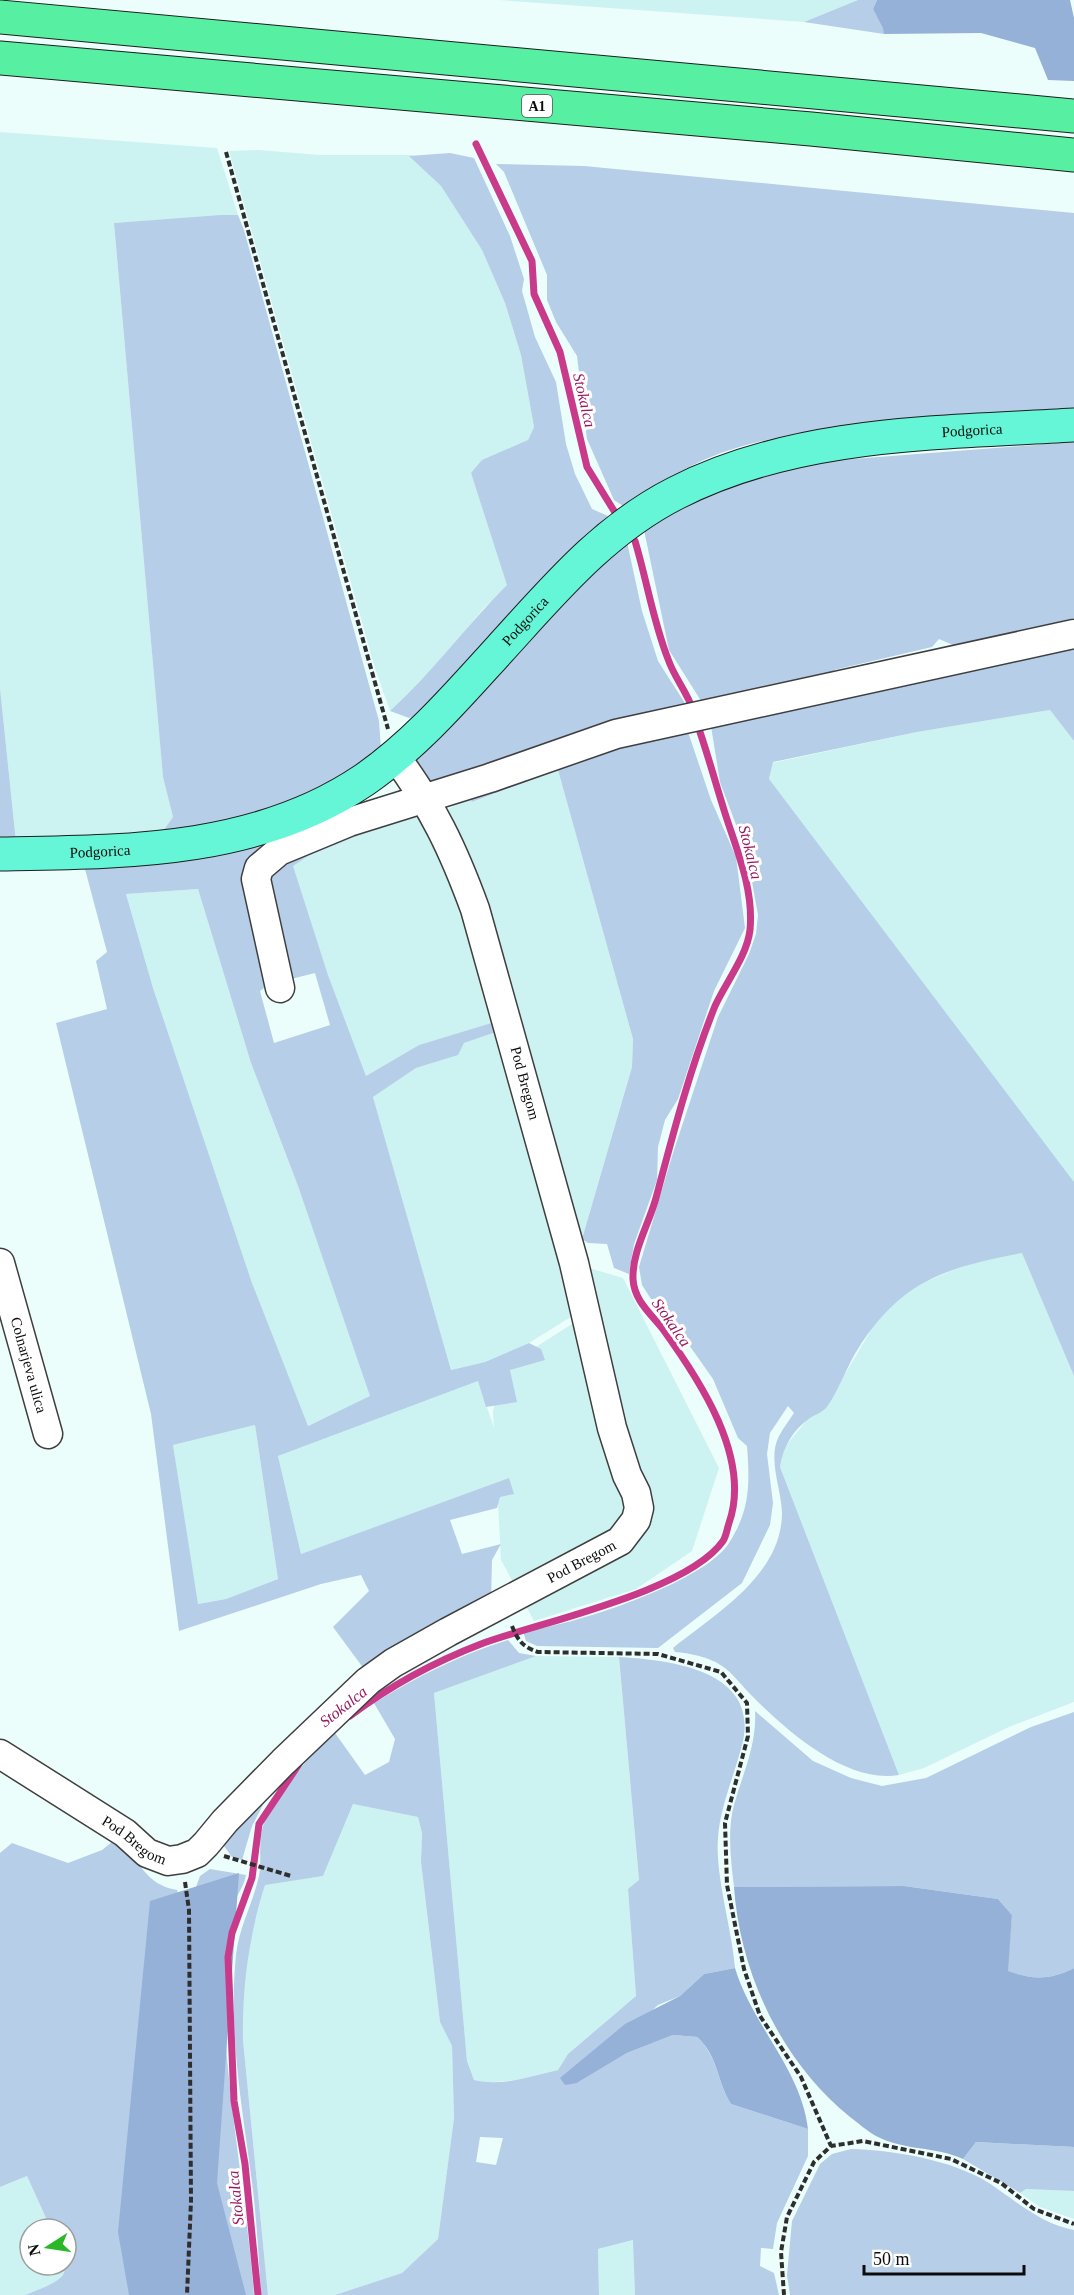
<svg xmlns="http://www.w3.org/2000/svg" width="1074" height="2295" viewBox="0 0 1074 2295" font-family="'Times New Roman',serif">
<style>
.farmland{fill:#ccf3f1}
.green{fill:#b6cee7;fill-rule:evenodd}
.forest{fill:#96b1d8}
.lines{fill:none;stroke-linecap:round;stroke-linejoin:round}
.stream{stroke:#c93a8b;stroke-width:7}
.minor-casing{stroke:#3f3f3f;stroke-width:31}
.major-casing{stroke:#1d1d1d;stroke-width:35}
.highway-casing{stroke:#1d1d1d;stroke-width:35}
.path{stroke:#2e2e2e;stroke-width:4;stroke-dasharray:6 3;stroke-linecap:butt}
.minor{stroke:#fff;stroke-width:28}
.major{stroke:#65f5d7;stroke-width:33}
.highway{stroke:#57f0a2;stroke-width:33}
.labels{text-anchor:middle;stroke-width:6;stroke-linejoin:round;paint-order:stroke}
.shield{fill:#fff;stroke:#555;stroke-width:1.5}
.shield-label{font-size:14px;font-weight:bold;fill:#0c0c0c}
.street-label{font-size:15px;fill:#0c0c0c;stroke:#fff}
.water-label{font-size:16px;font-style:italic;fill:#99195d;stroke:#fff}
</style>
<rect width="100%" height="100%" fill="#ebfefb"/>
<!-- farmland -->
<path class="farmland" d="M499,0h359l-54,22z
M0,132l217,16 21,67 -124,8 49,553 10,41 -12,17 -145,8 -16,-154z
M259,150l61,5h94l-4,1 31,30 41,64 23,53 16,52 13,72 -6,13 -57,33 37,112 -24,23 -63,75 -31,28 -15,-43 -146,-517z
M1050,710l24,31v441l-305,-402 3,-17 145,-31z
M558,770l75,269 -1,28 -50,172 -12,-9 -126,-418 25,-16 4,6z
M420,810l7,9 74,201 -82,25 -53,31 -38,-101 -36,-110 16,-9z
M198,889l53,174 47,123 73,211 -64,29 -55,-143 -99,-295 -27,-94z
M496,1032l78,283 -45,28 -44,19 -34,8 -78,-273 43,-29 41,-13 7,-12z
M1022,1252l52,124v326l-65,25 -85,41 -25,7 -119,-308 3,-18 24,-29 18,-12 52,-88 21,-22 29,-17 44,-18z
M589,1268l34,10 96,190 -27,83 -56,38 -102,32 -33,-61 -4,-77 -196,71 -23,-98 200,-75 16,47 -1,-17 12,-44 73,-47z
M255,1425l23,154 -52,20 -29,5 -24,-159z
M536,1656l83,1 20,224 -11,8 8,107 -68,58 -10,16 -42,10 -30,3 -12,-3 -7,-19 -33,-368z
M353,1804l65,13 4,16 -1,29 19,160 12,24 2,72 -16,121 -36,34 -67,22h-67l-25,-255 -1,-37 7,-59 16,-60 58,-8z
M27,2176l24,53h-21v36l36,-1 2,4 -10,14 -33,13h-25v-108z
M1026,2189l48,2v28l-34,-12 -20,-14z
M634,2240l1,55h-36l-1,-46z"/>
<!-- green -->
<path class="green" d="M858,0h19l-4,9 11,19v6l-80,-12z
M450,153l24,5 36,78 14,43 -2,12 13,46 21,45 10,62 9,30 17,35 16,7 -41,37 -41,42 -104,118 -13,5 -19,-7c43,-39 76,-85 117,-126l-36,-112 11,-13 46,-20 6,-13 -13,-72 -16,-52 -23,-53 -41,-64 -32,-30z
M496,164l88,2 490,47v196c-112,8 -229,7 -338,39 -41,12 -77,36 -113,58l-9,-6 -27,-61 -10,-83 -21,-34 -9,-22v-25l-43,-103z
M221,215h17l6,15 135,491 2,28 -45,29 -72,35 -103,21 12,-17 -10,-40 -49,-554z
M1074,442v176l-119,28 -16,-7 -7,8 -98,23v8l-131,26 -34,-54 -25,-120 16,-11 51,-26 103,-31z
M627,542l15,69 16,50 30,47 -249,73h-14l-11,-19 5,-6c72,-68 135,-146 208,-214z
M1074,641v100l-24,-31 -133,22 -144,30 -4,17 305,403v194l-52,-123c-78,15 -122,28 -166,99 -9,15 -20,44 -30,56 -4,4 -11,7 -16,10 -17,12 -27,28 -30,49l119,308c-53,9 -112,-44 -148,-80 -8,-8 -16,-19 -25,-26 -12,-11 -36,-16 -51,-17l-2,-4c42,-34 108,-72 109,-134 0,-24 -15,-55 -3,-78 4,-8 10,-15 15,-23l-6,-7 -18,27 -3,21 6,49 -3,22 -28,58 -84,65 -121,-2 -11,-5 -3,-10c46,-4 181,-48 206,-88 21,-33 21,-59 18,-97l-9,-8 -25,-59 -50,-71 -12,-9 -9,-14 -3,-18 34,-114 45,-136 31,-63 7,-20 2,-19 -11,-61 -27,-72 -10,-62z
M0,688l16,154h-16z
M686,726l25,74 25,57 9,71 -31,63 -36,108 -13,21 -7,27 -1,33 -23,64 -5,30 -15,-6 -7,-24 -19,-1 -6,-4 50,-172 1,-28 -75,-269 -86,32 -3,-6z
M420,810l-112,46 -15,10 35,109 38,101 53,-31 82,-25 -5,12 -32,11 -6,12 -42,13 -43,29 78,273 34,-8 44,-19 12,6 4,11 -35,10 7,32 -31,5 -8,-26 -200,75 23,98 208,-76 5,16 -14,3 -3,11 -47,12 12,34 39,-10 -9,16 -1,41 -124,72 -34,-46 36,-36 -8,-16 -40,9 -142,47 -28,-217 -95,-391 51,-14 -11,-48 11,-9 -22,-83 116,-10 59,-15 10,139 -10,8 14,52 56,-18 -15,-52 -32,8 -18,-114zM198,889l53,174 47,123 72,210 -62,30 -56,-143 -99,-295 -27,-94zM255,1425l23,154 -52,20 -28,5 -25,-159z
M508,1640l11,13 17,3 -102,37 33,368 7,19c27,7 57,-4 84,-10l10,-16 68,-58 -8,-107 11,-9 -20,-223c49,3 139,12 124,84 -7,30 -23,65 -25,97 -3,38 14,90 17,130l-31,6 -24,22 -22,9 -81,78 50,-30 46,-18 24,2c22,21 19,43 34,67l77,25v27l-31,67 -4,26 -12,-1 -1,18 14,7 5,22h-144l-2,-55 -35,9 1,46h-264l67,-22 36,-34 16,-121 -2,-72 -12,-24 -19,-160 1,-29 -4,-16 -65,-13 -30,72 -58,9c-16,51 -23,101 -22,155l25,255h-7c-2,-35 -4,-70 -8,-105 -10,-79 -25,-155 -17,-235 3,-28 17,-52 23,-79 3,-17 -1,-33 4,-50 8,-25 51,-77 72,-93l30,42 24,-13 6,-23 -21,-36c43,-26 85,-48 134,-63zM480,2137l23,1 -7,27 -20,-3z
M755,1711l58,50 38,17 31,8 44,-8 105,-51 43,-15v256c-23,12 -43,12 -67,3l5,-56 -14,-16 -94,-13 -170,1c-3,-26 -7,-57 0,-82 9,-32 23,-61 21,-94z
M268,1795l-16,31 -10,34 -10,-3 -14,-19z
M121,1835c16,24 24,50 56,55l7,24 -2,381h-157c49,-19 41,-17 41,-66h-15l-24,-53 -27,11v-334l12,-10 56,20 34,-13z
M210,1869l36,6c-3,16 -15,27 -18,42 -7,27 -5,72 -4,100 5,94 23,185 30,278h-61l3,-408 4,-11z
M976,2142l98,5v44l-48,-2 -6,4 -57,-34z
M851,2149c42,1 102,11 138,34 27,18 52,41 85,47v65h-284l-3,-20 5,-54 28,-57 12,-10z"/>
<!-- forest -->
<path class="forest" d="M877,0h193l4,18v63l-26,-1 -13,-32 -54,-15 -97,1 -1,-6 -10,-19z
M239,1873l-22,310 29,112h-117l-11,-63 32,-331z
M904,1886l94,13 14,16 -4,56c24,9 43,9 66,-3v179l-98,-5 -13,17c-28,-13 -59,-8 -87,-23 -9,-5 -18,-13 -26,-19 -68,-55 -110,-143 -116,-230z
M735,1968c17,57 66,101 73,161l-77,-25c-15,-24 -12,-47 -34,-67l-24,-2 -46,18 -50,30 -12,2 -5,-7 65,-54 55,-28 24,-22z"/>
<g class="lines">
<!-- stream -->
<path class="stream" d="M476,144l56,117 2,33 26,58 27,115 32,52
M629,533l6,8c12,40 18,80 33,118 6,18 19,33 25,51
M350,1716c40,-30 84,-54 131,-72 59,-22 206,-52 242,-103 3,-4 4,-12 6,-18 23,-65 -30,-144 -67,-195 -12,-15 -28,-28 -29,-49 -1,-28 16,-55 23,-81 17,-64 34,-130 59,-192 11,-24 32,-50 35,-76 4,-42 -14,-81 -26,-120 -9,-29 -17,-58 -27,-87
M258,2295l-13,-131 -11,-63 -6,-144 4,-24 20,-55 7,-54 40,-60"/>
<defs>
<g id="minor">
<path d="M280,988l-24,-109 3,-11 20,-17 70,-29 141,-44 126,-44 458,-100"/>
<path id="s1" d="M0,1263l48,171"/>
<path id="s2" d="M0,1754l125,79 22,20 21,8 14,-2 15,-6 9,-9 19,-23 58,-59 85,-81 25,-18 55,-31 172,-91 16,-21 3,-12 -3,-15 -9,-18 -15,-47 -38,-165 -99,-354c-22,-60 -42,-102 -80,-153"/>
</g>
<g id="major">
<path id="s3" d="M0,854c125,-2 256,-1 364,-74 51,-35 94,-85 135,-130 54,-59 104,-120 177,-157 121,-62 265,-60 398,-68"/>
</g>
<path id="highway" d="M0,17l1074,99
M0,58l811,71 263,26"/>
</defs>
<!-- minor casing -->
<use href="#minor" class="minor-casing"/>
<!-- major casing -->
<use href="#major" class="major-casing"/>
<!-- highway casing -->
<use href="#highway" class="highway-casing"/>
<!-- path -->
<path class="path" d="M226,152l162,577
M512,1626c6,15 11,21 26,26l120,2 63,18 26,31 1,33 -23,87 2,62 17,84 16,47 41,61 30,69
M224,1856l67,20
M185,1882l4,28 2,291 -4,94
M784,2295l-3,-43 6,-35 27,-55 17,-16 32,-5 88,18 50,24 33,26 40,15"/>
<!-- minor -->
<use href="#minor" class="minor"/>
<!-- major -->
<use href="#major" class="major"/>
<!-- highway -->
<use href="#highway" class="highway"/>
</g>
<g class="labels">
<!-- shield labels -->
<rect class="shield" x="522" y="95" width="30" height="22" rx="4.5"/>
<g class="shield-label">
<text x="537" y="111">A1</text>
</g>
<!-- street labels -->
<g class="street-label">
<text dy="5" stroke="none"><textPath href="#s3" startOffset="1108">Podgorica</textPath></text>
<text dy="5" stroke="none"><textPath href="#s3" startOffset="604">Podgorica</textPath></text>
<text dy="5" stroke="none"><textPath href="#s3" startOffset="100">Podgorica</textPath></text>
<text transform="translate(525 1083) rotate(75)" y="5">Pod Bregom</text>
<text dy="5" stroke="none"><textPath href="#s1" startOffset="106">Colnarjeva ulica</textPath></text>
<text dy="5" stroke="none"><textPath href="#s2" startOffset="718">Pod Bregom</textPath></text>
<text dy="5" stroke="none"><textPath href="#s2" startOffset="160">Pod Bregom</textPath></text>
</g>
<!-- water labels -->
<g class="water-label">
<text transform="translate(585 400) rotate(77)" y="6">Stokalca</text>
<text transform="translate(751 852) rotate(76)" y="6">Stokalca</text>
<text transform="translate(672 1322) rotate(55)" y="6">Stokalca</text>
<text transform="translate(343 1706) rotate(-38)" y="6">Stokalca</text>
<text transform="translate(235 2198) rotate(-96)" y="6">Stokalca</text>
</g>
</g>
<!-- north arrow -->
<g transform="translate(48 2247) rotate(258)"><circle r="28" fill="#ffffff" stroke="#9e9e9e" stroke-width="1.5"/>
<path d="M0-4.5L10 22L0 15L-10 22Z" fill="#2ab728"/>
<text y="-9" font-size="16" font-weight="bold" text-anchor="middle" fill="#0c0c0c">N</text>
</g>
<!-- scale -->
<path d="M864 2265v9h160v-9" fill="none" stroke="#0c0c0c" stroke-width="3"/>
<text x="873" y="2265" font-size="18" fill="#0c0c0c" stroke="#ffffff" stroke-width="4.5" paint-order="stroke">50 m</text>
</svg>
